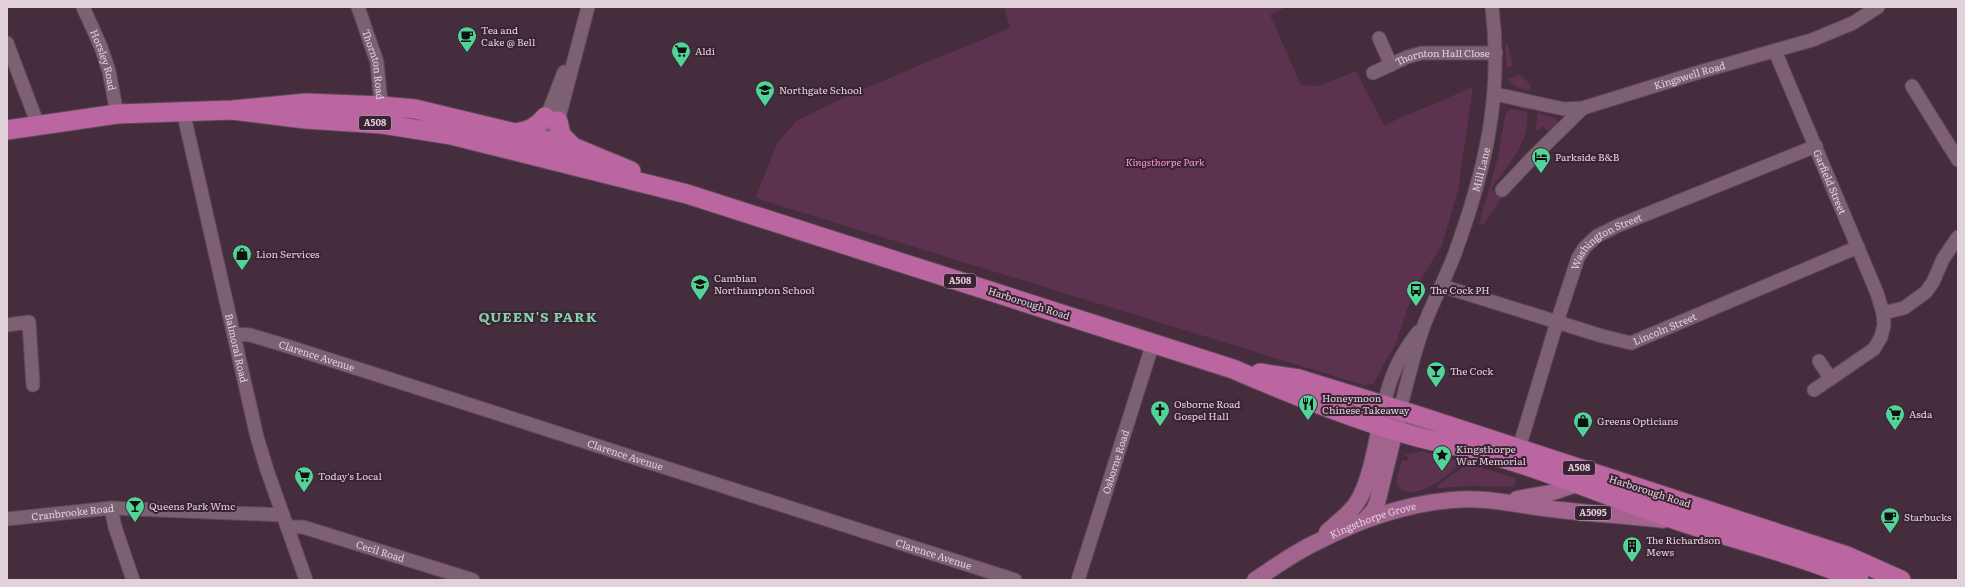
<svg xmlns="http://www.w3.org/2000/svg" width="1965" height="587" viewBox="0 0 1965 587" font-family="Literata,serif">
<style>
.green{fill:#5c324f}
.lines{fill:none;stroke-linecap:round;stroke-linejoin:round}
.minor-casing{stroke:#5e4a57;stroke-width:15}
.major-casing{stroke:#5e4a57;stroke-width:18}
.highway-casing{stroke:#5e4a57;stroke-width:21}
.minor{stroke:#7d6173;stroke-width:13}
.major{stroke:#a2648f;stroke-width:16}
.highway{stroke:#bb66a1;stroke-width:19}
.labels{text-anchor:middle;stroke-width:4;stroke-linejoin:round;paint-order:stroke}
.shield{fill:#3a2333;stroke:#af9da9;stroke-width:1}
.shield-label{font-size:9px;font-weight:bold;fill:#e1d1db}
.poi-label{font-size:10px;fill:#e1d1db;stroke:#3a2333;text-anchor:start}
.street-label{font-size:10px;fill:#e1d1db;stroke:#3a2333}
.park-label{font-size:10px;font-style:italic;fill:#ff97de;stroke:#3a2333}
.district-label{font-size:14px;font-weight:bold;letter-spacing:1px;fill:#83d3a9;stroke:#3a2333}
</style>
<rect width="100%" height="100%" fill="#452d3d"/>
<!-- green -->
<path class="green" d="M1004,7h282l-16,8 31,70 18,1 37,-15 28,54 89,-38 -15,103 -16,55 -29,47 -17,51 -23,41 -10,1 -608,-187 23,-56 18,-21 57,-28 157,-65z
M1507,42l6,24 -7,2 -1,-25z
M1519,74l12,11 -2,6 -13,-4 -8,-8z
M1511,109l16,3c4,30 -20,54 -36,77l11,9 -19,27 -4,-1 19,-67 7,-41 1,-3z
M1538,113l17,5 3,5 -1,4 -4,4 -7,-1 -3,-4 -8,6z
M1422,451l24,6 -2,12 3,-11 16,4c-16,12 -40,37 -61,28l-6,-8 6,-22 5,1 2,-4 -5,-2z
M1468,464l48,14 -1,9 -44,-1 -33,2v-3z"/>
<g class="lines">
<defs>
<g id="minor">
<path id="s1" d="M83,7l18,40 8,24 8,43"/>
<path id="s2" d="M358,7l19,55 5,52"/>
<path d="M1379,38l12,27"/>
<path d="M7,43l31,82"/>
<path id="s3" d="M1775,51l102,242 6,20 1,12 -3,12 -7,12 -60,41"/>
<path id="s4" d="M1373,73l34,-16 15,-4h74"/>
<path d="M1912,86l46,74"/>
<path id="s5" d="M1495,94l69,15 19,-1 113,-35 116,-33 41,-17 25,-16"/>
<path id="s6" d="M183,111l74,326 10,33 39,110"/>
<path d="M544,124l20,-52"/>
<path d="M553,128l5,-7 30,-114"/>
<path d="M1502,190l33,-35 48,-47"/>
<path id="s7" d="M1442,286l160,50 29,7 227,-96"/>
<path d="M1883,313l21,-5 22,-16 7,-10 10,-23 15,-22"/>
<path d="M7,325l22,-3 4,63"/>
<path d="M1418,332c-18,23 -28,44 -34,73l9,12 47,19"/>
<path id="s8" d="M234,334l16,1 37,11 728,234"/>
<path d="M1819,361l11,17"/>
<path id="s9" d="M1400,410c7,-28 14,-57 24,-85 9,-23 21,-46 30,-69 31,-85 49,-159 38,-249"/>
<path id="s10" d="M1519,448l38,-126 21,-64 7,-11 12,-11 20,-10 199,-80"/>
<path d="M111,508l4,19 18,53"/>
<path id="s11" d="M7,519l104,-11 172,7"/>
<path id="s12" d="M287,527h16l170,53"/>
<path id="s13" d="M1078,580l75,-237"/>
</g>
<g id="major">
<path d="M1517,499l33,-6 33,-11"/>
<path d="M1365,520l9,-10 3,-7 23,-93"/>
<path d="M1327,532c10,-9 22,-18 29,-28 16,-23 22,-71 28,-99"/>
<path id="s14" d="M1255,580c20,-13 40,-28 62,-38 42,-22 88,-38 135,-42 29,-3 56,3 84,7 42,6 85,8 127,13"/>
</g>
<path id="highway" d="M232,110l73,9 77,5 69,11 236,59 546,175c58,25 117,49 177,66 23,7 46,10 68,16 70,19 136,48 204,71 59,19 120,34 177,58
M558,121l3,14 12,12
M7,130l110,-16 115,-4 74,-7 76,3 33,3 158,38 58,24
M514,133c13,-1 23,-5 31,-16
M1260,373l39,6 120,37 428,140 54,24"/>
</defs>
<!-- minor casing -->
<use href="#minor" class="minor-casing"/>
<!-- major casing -->
<use href="#major" class="major-casing"/>
<!-- highway casing -->
<use href="#highway" class="highway-casing"/>
<!-- minor -->
<use href="#minor" class="minor"/>
<!-- major -->
<use href="#major" class="major"/>
<!-- highway -->
<use href="#highway" class="highway"/>
</g>
<!-- icons -->
<defs>
<symbol id="cafe-pin" viewBox="-11 -11 22 30"><path d="M0 17L-7.5 6A9.5 9.5 0 1 1 7.5 6Z" fill="#52d397" stroke="#3a2333"/><path d="M-5.5-4.5H6V0H3Q3 3.5 0 3.5H-2.5Q-5.5 3.5-5.5 0ZM3-3.2v2h1.7v-2ZM-6 4.5H4V6H-6Z" fill="#111"/></symbol>
<symbol id="supermarket-pin" viewBox="-11 -11 22 30"><path d="M0 17L-7.5 6A9.5 9.5 0 1 1 7.5 6Z" fill="#52d397" stroke="#3a2333"/><path d="M-6-5.5h2.5l.6 2H6L4.5 2H-2.5L-4.4-4H-6ZM-1.5 3.2a1.3 1.3 0 1 0 .1 0ZM3 3.2a1.3 1.3 0 1 0 .1 0Z" fill="#111"/></symbol>
<symbol id="school-pin" viewBox="-11 -11 22 30"><path d="M0 17L-7.5 6A9.5 9.5 0 1 1 7.5 6Z" fill="#52d397" stroke="#3a2333"/><path d="M0-5L7-2L0 1L-7-2ZM-4 1L0 2.5L4 1V4Q0 6-4 4Z" fill="#111"/></symbol>
<symbol id="hotel-pin" viewBox="-11 -11 22 30"><path d="M0 17L-7.5 6A9.5 9.5 0 1 1 7.5 6Z" fill="#52d397" stroke="#3a2333"/><path d="M-6-4.5h1.5V1H6V5H4.5V3h-9V5H-6ZM-4 0a1.8 1.8 0 1 1 3.6 0ZM.5 0V-2.5h3Q6-2.5 6 0Z" fill="#111"/></symbol>
<symbol id="shop-pin" viewBox="-11 -11 22 30"><path d="M0 17L-7.5 6A9.5 9.5 0 1 1 7.5 6Z" fill="#52d397" stroke="#3a2333"/><path d="M-5-2.5h2.3a2.7 3.5 0 0 1 5.4 0H5L5.5 6h-11ZM-1.5-2.5h3a1.5 2.3 0 0 0-3 0Z" fill="#111"/></symbol>
<symbol id="bus-pin" viewBox="-11 -11 22 30"><path d="M0 17L-7.5 6A9.5 9.5 0 1 1 7.5 6Z" fill="#52d397" stroke="#3a2333"/><path d="M-5-6H5V4H4V6H2V4H-2V6H-4V4H-5ZM-3.5-4V0h7V-4ZM-3.5 1.2v1.5H-2V1.2ZM2 1.2v1.5H3.5V1.2Z" fill="#111"/></symbol>
<symbol id="bar-pin" viewBox="-11 -11 22 30"><path d="M0 17L-7.5 6A9.5 9.5 0 1 1 7.5 6Z" fill="#52d397" stroke="#3a2333"/><path d="M-6-5H6L.8 .8V4.5H3.5V6h-7V4.5H-.8V.8Z" fill="#111"/></symbol>
<symbol id="restaurant-pin" viewBox="-11 -11 22 30"><path d="M0 17L-7.5 6A9.5 9.5 0 1 1 7.5 6Z" fill="#52d397" stroke="#3a2333"/><path d="M-5-6h1v4h1v-4h1v4h1v-4h1v5L-1.5 .5V6h-2V.5L-5-1ZM5-6V6H3V1.5H1.5Q1.5-4 5-6Z" fill="#111"/></symbol>
<symbol id="church-pin" viewBox="-11 -11 22 30"><path d="M0 17L-7.5 6A9.5 9.5 0 1 1 7.5 6Z" fill="#52d397" stroke="#3a2333"/><path d="M-1.2-6h2.4v3.5h3.3v2.4h-3.3V6h-2.4V-.1h-3.3v-2.4h3.3Z" fill="#111"/></symbol>
<symbol id="sight-pin" viewBox="-11 -11 22 30"><path d="M0 17L-7.5 6A9.5 9.5 0 1 1 7.5 6Z" fill="#52d397" stroke="#3a2333"/><path d="M0-6L1.8-2.2L6-1.7L2.9 1.2L3.7 5.4L0 3.3L-3.7 5.4L-2.9 1.2L-6-1.7L-1.8-2.2Z" fill="#111"/></symbol>
<symbol id="building-pin" viewBox="-11 -11 22 30"><path d="M0 17L-7.5 6A9.5 9.5 0 1 1 7.5 6Z" fill="#52d397" stroke="#3a2333"/><path d="M-4-6H4V6H1V3H-1V6H-4ZM-2.5-4.3h1.7v1.8h-1.7ZM.8-4.3h1.7v1.8H.8ZM-2.5-1h1.7V.8h-1.7ZM.8-1h1.7V.8H.8Z" fill="#111"/></symbol>
</defs>
<g fill-rule="evenodd">
<use href="#cafe-pin" x="456" y="25" width="22" height="30"/>
<use href="#supermarket-pin" x="670" y="40" width="22" height="30"/>
<use href="#school-pin" x="754" y="79" width="22" height="30"/>
<use href="#hotel-pin" x="1530" y="146" width="22" height="30"/>
<use href="#shop-pin" x="231" y="243" width="22" height="30"/>
<use href="#school-pin" x="689" y="273" width="22" height="30"/>
<use href="#bus-pin" x="1405" y="279" width="22" height="30"/>
<use href="#bar-pin" x="1425" y="360" width="22" height="30"/>
<use href="#restaurant-pin" x="1297" y="393" width="22" height="30"/>
<use href="#church-pin" x="1149" y="399" width="22" height="30"/>
<use href="#supermarket-pin" x="1884" y="403" width="22" height="30"/>
<use href="#shop-pin" x="1572" y="410" width="22" height="30"/>
<use href="#sight-pin" x="1431" y="444" width="22" height="30"/>
<use href="#supermarket-pin" x="293" y="465" width="22" height="30"/>
<use href="#bar-pin" x="124" y="495" width="22" height="30"/>
<use href="#cafe-pin" x="1879" y="506" width="22" height="30"/>
<use href="#building-pin" x="1621" y="535" width="22" height="30"/>
</g>
<g class="labels">
<!-- shield labels -->
<g class="shield">
<rect x="359" y="116" width="32" height="14" rx="3"/>
<rect x="944" y="274" width="32" height="14" rx="3"/>
<rect x="1563" y="461" width="32" height="14" rx="3"/>
<rect x="1575" y="506" width="36" height="14" rx="3"/>
</g>
<g class="shield-label">
<text x="375" y="126">A508</text>
<text x="960" y="284">A508</text>
<text x="1579" y="471">A508</text>
<text x="1593" y="516">A5095</text>
</g>
<!-- poi labels -->
<g class="poi-label">
<text x="481" y="34">Tea and<tspan x="481" dy="12">Cake @ Bell</tspan></text>
<text x="695" y="55">Aldi</text>
<text x="779" y="94">Northgate School</text>
<text x="1555" y="161">Parkside B&amp;B</text>
<text x="256" y="258">Lion Services</text>
<text x="714" y="282">Cambian<tspan x="714" dy="12">Northampton School</tspan></text>
<text x="1430" y="294">The Cock PH</text>
<text x="1450" y="375">The Cock</text>
<text x="1322" y="402">Honeymoon<tspan x="1322" dy="12">Chinese Takeaway</tspan></text>
<text x="1174" y="408">Osborne Road<tspan x="1174" dy="12">Gospel Hall</tspan></text>
<text x="1909" y="418">Asda</text>
<text x="1597" y="425">Greens Opticians</text>
<text x="1456" y="453">Kingsthorpe<tspan x="1456" dy="12">War Memorial</tspan></text>
<text x="318" y="480">Today's Local</text>
<text x="149" y="510">Queens Park Wmc</text>
<text x="1904" y="521">Starbucks</text>
<text x="1646" y="544">The Richardson<tspan x="1646" dy="12">Mews</tspan></text>
</g>
<!-- street labels -->
<g class="street-label">
<text dy="4" stroke="none"><textPath href="#s4" startOffset="73">Thornton Hall Close</textPath></text>
<text dy="4" stroke="none"><textPath href="#s1" startOffset="57">Horsley Road</textPath></text>
<text dy="4" stroke="none"><textPath href="#s2" startOffset="60">Thornton Road</textPath></text>
<text dy="4" stroke="none"><textPath href="#s5" startOffset="201">Kingswell Road</textPath></text>
<text dy="4" stroke="none"><textPath href="#s9" startOffset="254">Mill Lane</textPath></text>
<text dy="4" stroke="none"><textPath href="#s3" startOffset="142">Garfield Street</textPath></text>
<text dy="4" stroke="none"><textPath href="#s10" startOffset="232">Washington Street</textPath></text>
<text transform="translate(1029 303) rotate(18)" y="4">Harborough Road</text>
<text dy="4" stroke="none"><textPath href="#s7" startOffset="234">Lincoln Street</textPath></text>
<text dy="4" stroke="none"><textPath href="#s6" startOffset="243">Balmoral Road</textPath></text>
<text dy="4" stroke="none"><textPath href="#s8" startOffset="86">Clarence Avenue</textPath></text>
<text dy="4" stroke="none"><textPath href="#s8" startOffset="410">Clarence Avenue</textPath></text>
<text dy="4" stroke="none"><textPath href="#s13" startOffset="124">Osborne Road</textPath></text>
<text transform="translate(1650 491) rotate(18)" y="4">Harborough Road</text>
<text dy="4" stroke="none"><textPath href="#s11" startOffset="66">Cranbrooke Road</textPath></text>
<text dy="4" stroke="none"><textPath href="#s14" startOffset="133">Kingsthorpe Grove</textPath></text>
<text dy="4" stroke="none"><textPath href="#s12" startOffset="97">Cecil Road</textPath></text>
<text dy="4" stroke="none"><textPath href="#s8" startOffset="734">Clarence Avenue</textPath></text>
</g>
<!-- park labels -->
<g class="park-label">
<text x="1165" y="166">Kingsthorpe Park</text>
</g>
<!-- district labels -->
<g class="district-label">
<text x="538" y="322">QUEEN'S PARK</text>
</g>
</g>
<!-- border -->
<rect width="1965" height="587" fill="none" stroke="#e1d1db" stroke-width="16"/>
</svg>
